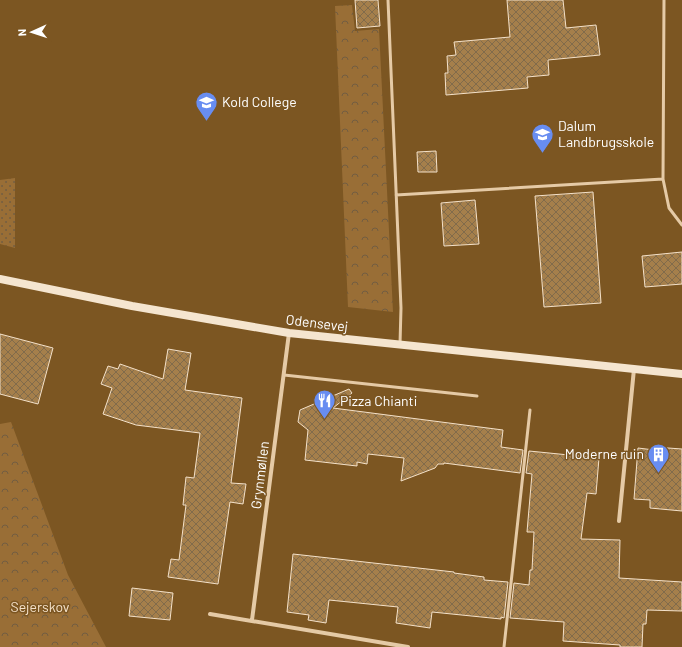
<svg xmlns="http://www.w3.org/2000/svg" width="682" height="647" viewBox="0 0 682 647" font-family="Barlow,sans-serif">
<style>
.green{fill:url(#green-dots)}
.forest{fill:url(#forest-crowns)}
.building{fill:url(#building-cross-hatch);stroke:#f4e1c9}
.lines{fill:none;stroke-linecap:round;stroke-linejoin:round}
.service{stroke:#e5caa6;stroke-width:3}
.minor{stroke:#e5caa6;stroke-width:4}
.secondary{stroke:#f5e5cf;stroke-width:8}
.labels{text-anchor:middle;stroke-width:3;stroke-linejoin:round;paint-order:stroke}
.poi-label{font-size:14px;fill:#fff;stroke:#7c5622;text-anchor:start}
.street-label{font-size:14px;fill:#fff;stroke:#7c5622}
.park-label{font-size:14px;fill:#f4e1c9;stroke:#7c5622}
</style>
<defs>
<pattern id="green-dots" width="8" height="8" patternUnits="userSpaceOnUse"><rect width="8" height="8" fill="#996e36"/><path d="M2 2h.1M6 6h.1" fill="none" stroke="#725d41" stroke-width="1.8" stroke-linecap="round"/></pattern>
<pattern id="forest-crowns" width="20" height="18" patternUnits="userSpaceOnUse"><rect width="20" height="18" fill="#996e36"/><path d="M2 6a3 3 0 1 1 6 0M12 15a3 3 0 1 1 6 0" fill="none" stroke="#725d41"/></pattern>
<pattern id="building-cross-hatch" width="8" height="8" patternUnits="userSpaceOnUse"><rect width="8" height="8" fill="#a57f4b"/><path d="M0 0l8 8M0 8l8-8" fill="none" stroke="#816b4b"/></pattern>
</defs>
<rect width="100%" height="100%" fill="#7c5622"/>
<!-- green -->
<path class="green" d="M15,178v70l-15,-4v-64z"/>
<!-- forest -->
<path class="forest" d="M352,5l3,26 24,-2 14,283 -45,-5 -13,-301z
M11,422l57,153 38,72h-106v-223z"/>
<!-- building -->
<path class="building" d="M355,0h23l2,26 -23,2z
M507,0h56l3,28 30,-3 4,30 -52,5 1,15 -22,2 1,11 -82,7 -1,-22h3l-1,-17 9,-1 -2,-13 56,-5z
M436,151l1,21h-19l-1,-20z
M593,192l8,111 -57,4 -9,-111z
M475,200l4,44 -35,2 -3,-43z
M682,252v32l-37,3 -3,-31z
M0,334l53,14 -15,56 -38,-10z
M168,349l23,4 -6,37 57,8 -11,85 15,1 -3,20 -13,-2 -12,82 -50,-7 3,-18 8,1 7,-55h-3l3,-28 8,1 6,-45 -64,-8 -33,-11 9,-26 -11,-4 7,-18 10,3 2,-5 43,15z
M349,389l3,4 -19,15 170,22 -2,17 22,3 -3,23 -76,-10v1h-6l-3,4 -34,13 3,-23 -36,-4 -1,10 -10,-2v4l-52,-6 3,-30 -10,-8 2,-12z
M654,447l28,2v62l-32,-3v-8l-16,-1 4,-51 16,2z
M529,451l70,7 -3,36 -9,-1 -6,46 39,1 -1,38 63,4v29l-35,-1 -1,14h-3l-1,23h-22v-2l-57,-4 1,-19 -54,-4 4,-35 15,2 1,-15h2l2,-38h-7l5,-58 -6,-1z
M293,554l161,18v1l30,4v3l24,2 -4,36 -3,-1v2l-69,-7 -2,16 -34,-5 2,-16 -69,-7 -3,23 -18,-3 1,-5 -22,-3z
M132,588l41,5 -3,27 -41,-4z"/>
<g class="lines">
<!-- service -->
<path class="service" d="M388,0l13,308 -1,36
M663,179l6,29 13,17
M396,195l267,-16 1,-179
M284,375l193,21
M504,647l26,-237"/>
<!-- minor -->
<path class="minor" d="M619,521l15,-152
M210,614l198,33
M252,620l37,-287"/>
<!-- secondary -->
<path class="secondary" d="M0,279l132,27 157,27 393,41"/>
</g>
<!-- icons -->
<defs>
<symbol id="university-pin" viewBox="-11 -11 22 30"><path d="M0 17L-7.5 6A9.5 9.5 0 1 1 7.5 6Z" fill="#688df1" stroke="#7c5622"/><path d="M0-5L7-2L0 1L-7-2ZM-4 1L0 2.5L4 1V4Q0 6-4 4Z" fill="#fff"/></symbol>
<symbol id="restaurant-pin" viewBox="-11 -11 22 30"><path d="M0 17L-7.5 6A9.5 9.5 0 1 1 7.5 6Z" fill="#688df1" stroke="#7c5622"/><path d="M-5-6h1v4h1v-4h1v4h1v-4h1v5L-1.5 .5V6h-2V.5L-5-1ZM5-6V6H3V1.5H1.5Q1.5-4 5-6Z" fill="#fff"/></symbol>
<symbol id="building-pin" viewBox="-11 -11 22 30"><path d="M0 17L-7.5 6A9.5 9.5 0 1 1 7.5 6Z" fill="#688df1" stroke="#7c5622"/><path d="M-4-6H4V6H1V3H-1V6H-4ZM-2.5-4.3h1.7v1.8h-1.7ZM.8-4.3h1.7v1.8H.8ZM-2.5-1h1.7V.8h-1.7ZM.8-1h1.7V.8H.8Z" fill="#fff"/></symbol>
</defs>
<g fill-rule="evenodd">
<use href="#university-pin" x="194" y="90" width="25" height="34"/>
<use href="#university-pin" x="530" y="122" width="25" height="34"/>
<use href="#restaurant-pin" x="312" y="388" width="25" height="34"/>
<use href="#building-pin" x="646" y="442" width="25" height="34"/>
</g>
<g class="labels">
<!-- poi labels -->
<g class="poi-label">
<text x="222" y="107">Kold College</text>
<text x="558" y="131">Dalum<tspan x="558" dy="16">Landbrugsskole</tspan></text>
<text x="340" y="406">Pizza Chianti</text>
<text x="644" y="459" text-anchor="end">Moderne ruin</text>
</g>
<!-- street labels -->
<g class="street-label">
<text transform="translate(317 323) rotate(7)" y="5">Odensevej</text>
<text transform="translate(260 475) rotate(-83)" y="5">Grynmøllen</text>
</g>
<!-- park labels -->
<g class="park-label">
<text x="40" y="612">Sejerskov</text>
</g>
</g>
<!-- north arrow -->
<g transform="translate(32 32) rotate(267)" stroke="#7c5622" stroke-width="3" paint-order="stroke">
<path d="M0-3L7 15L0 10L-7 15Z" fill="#ffffff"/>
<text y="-6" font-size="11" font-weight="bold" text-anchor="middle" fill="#ffffff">N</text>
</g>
</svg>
